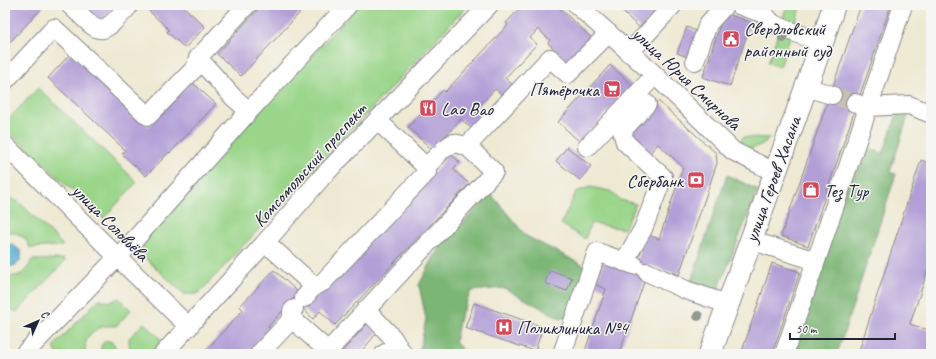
<svg xmlns="http://www.w3.org/2000/svg" width="936" height="359" viewBox="0 0 936 359" font-family="Caveat,sans-serif">
<style>
.green{fill:#9ad589;stroke:#5e7c62}
.forest{fill:#7bb675;stroke:#4e6c58}
.water{fill:#54abd1;stroke:#3b6686}
.building{fill:#b29fd7}
.lines{fill:none;stroke-linecap:round;stroke-linejoin:round}
.minor-tunnel{stroke:#c5c1b4;stroke-width:18;stroke-dasharray:18 9;stroke-linecap:butt}
.minor-casing{stroke:#888686;stroke-width:20}
.major-casing{stroke:#888686;stroke-width:24}
.minor{stroke:#fff;stroke-width:18}
.major{stroke:#fff;stroke-width:22}
.tree{fill:#92998c}
.labels{text-anchor:middle;stroke-width:3;stroke-linejoin:round;paint-order:stroke}
.poi-label{font-size:19px;fill:#22223b;stroke:#f6f6f2;text-anchor:start}
.street-label{font-size:19px;fill:#22223b;stroke:#f6f6f2}
</style>
<rect width="100%" height="100%" fill="#f6f6f2"/>
<filter id="ink" filterUnits="userSpaceOnUse"><feTurbulence type="fractalNoise" baseFrequency=".025" numOctaves="2"/><feDisplacementMap in="SourceGraphic" scale="8" xChannelSelector="R" yChannelSelector="G"/><feConvolveMatrix kernelMatrix="1 2 1 2 8 2 1 2 1" color-interpolation-filters="sRGB"/></filter>
<filter id="wash" filterUnits="userSpaceOnUse"><feTurbulence type="fractalNoise" baseFrequency=".012" numOctaves="4" result="noise"/><feDisplacementMap in="SourceGraphic" scale="16" xChannelSelector="R" yChannelSelector="G"/><feGaussianBlur stdDeviation="0.9" result="paint"/><feColorMatrix in="noise" values="0 0 0 0 0 0 0 0 0 0 0 0 0 0 0 0 0 1.4 0 .05"/><feComposite in="paint" operator="in"/></filter>
<g filter="url(#wash)">
<rect width="100%" height="100%" fill="#eee9d2"/>
<!-- green -->
<path class="green" d="M359,5h109l-267,286 -5,3h-12l-41,-38 -4,-10 116,-130z
M787,5h14l-7,22 -13,-4z
M779,30l12,4 -11,33 -12,-4z
M38,88l99,94 -34,37 -98,-91v-5z
M743,137l27,1c-9,9 -20,12 -32,9z
M590,187l20,4 10,9 16,4 -12,25 -33,-6 -6,16 -24,-15 15,-32z
M5,196l14,6 44,43 -1,1 -32,2c-4,-11 -13,-18 -25,-15z
M64,259l1,2 -48,51 -6,-3 -6,1v-34c14,2 21,-3 27,-16z
M119,298l12,12 -15,16c-17,-2 -35,8 -30,28h-29l-3,-8 45,-47 11,3z
M144,323l16,15v7l-8,9h-22l-1,-16z
M101 348a7 7 0 1 1 14 0a7 7 0 1 1-14 0Z"/>
<!-- forest -->
<path class="forest" d="M898,111l11,2 -19,59 6,2 -59,180h-50l73,-207 23,6z
M727,175l31,15 -41,103 -28,-6z
M491,194l35,42 61,31 -16,52 -13,-2 -54,-29 -33,3 -11,26 -5,25 12,12 -48,-1 7,-34 -7,-34 20,-38z"/>
<!-- water -->
<path class="water" d="M12,244l9,7c2,11 -6,18 -16,14v-20z"/>
<g id="blocks">
<!-- building -->
<path class="building" d="M5,5h37l2,1 -35,37 -4,-4z
M81,5h36l-17,18z
M138,5h44l23,22 -20,21 -18,-16 2,-2 -23,-22 -2,2z
M262,5h45l-66,71 -24,-22z
M523,5h33l37,34 -23,25 -22,-21 2,-3 -12,-11 -8,9 7,6 -32,34 9,8 -10,11 -9,-8 -21,22 9,8 -10,11 -12,-11 -23,25 22,18 -7,7 16,15 -134,141 -15,-14 -7,8 -19,-21 -26,29 3,2 -23,25h-46l41,-44 -3,-4 34,-36 36,33 134,-142 -36,-34 35,-37 2,2 63,-67 -2,-2z
M615,5h49l-23,24z
M861,5h30l-83,241 -27,-10z
M724,13l27,9 -21,64 -27,-9z
M687,27l13,6 -10,25 -13,-5z
M71,53l77,73 43,-45 25,23 -46,49 -1,-1 -23,24 -24,-22 3,-4 -77,-72z
M610,65l22,20 -52,57 -22,-20z
M658,101l58,52 1,10 -38,112 -29,-10 -31,89h-35l22,-65 -10,-4 8,-24 30,10 12,-37 13,5 24,-72 -25,-23 -8,9 -21,-19z
M567,147l24,19 -11,14 -24,-19z
M921,160l10,4v96l-21,64 21,7v23h-21l-6,-2v2h-46z
M772,263l28,9 -28,82h-31z
M550,270l22,8 -5,13 -22,-8z
M474,303l69,24 -8,24 -70,-23z
M367,324l10,9 -18,21h-19z"/>
</g>
</g>
<g filter="url(#ink)">
<use href="#blocks" fill-opacity="0" stroke="#888686" stroke-width="1"/>
<g class="lines">
<!-- minor-tunnel -->
<path class="minor-tunnel" d="M832,95l23,8"/>
<defs>
<path id="minor" d="M70,5c32,29 27,35 58,2
M577,5l78,70 78,76 41,21
M739,5l25,9 9,10 49,19
M629,53l44,-48
M198,58l35,39 16,14
M695,61l13,-37 17,-19
M5,81l49,-53 94,88 47,-48 3,-10 49,-53
M805,87l27,8
M855,103l12,4 42,-2 22,9
M377,120l49,47
M5,145c61,61 122,122 184,182
M467,146l83,-88 18,16 41,-41
M587,147l68,-72
M750,240l66,21 87,-256
M263,245l10,4 41,37
M624,262l19,-33 20,-52 -38,-35 -3,-11 25,-27
M647,272l39,18 41,14
M304,298l10,-12 9,-4 104,-110 -1,-5 12,-12
M366,309l26,28 11,17
M292,319l36,32 166,-179 -27,-26 -14,-3 -9,6
M24,354l113,-117 112,-126 99,-106
M163,354l100,-109 59,-68 167,-172
M259,354l33,-35v-8l2,-2
M384,354l1,-1
M562,354l35,-102 37,13
M784,354l32,-93"/>
<path id="major" d="M710,354l112,-311 12,-38"/>
</defs>
<!-- minor casing -->
<use href="#minor" class="minor-casing"/>
<!-- major casing -->
<use href="#major" class="major-casing"/>
<!-- minor -->
<use href="#minor" class="minor"/>
<!-- major -->
<use href="#major" class="major"/>
</g>
<!-- trees -->
<g class="tree">
<circle cx="783" cy="38" r="5"/>
<circle cx="698" cy="316" r="5"/>
</g>
</g>
<!-- icons -->
<defs>
<symbol id="civic-square" viewBox="-11 -11 22 22"><rect x="-9" y="-9" width="18" height="18" rx="4" fill="#d1495b" stroke="#f6f6f2"/><path d="M-.6-6.5H3V-4.5H.6V-3L4-1V1h2V6H-6V1h2V-1L-.6-3ZM-1.2 2.5V6h2.4V2.5Z" fill="#fff"/></symbol>
<symbol id="supermarket-square" viewBox="-11 -11 22 22"><rect x="-9" y="-9" width="18" height="18" rx="4" fill="#d1495b" stroke="#f6f6f2"/><path d="M-6-5.5h2.5l.6 2H6L4.5 2H-2.5L-4.4-4H-6ZM-1.5 3.2a1.3 1.3 0 1 0 .1 0ZM3 3.2a1.3 1.3 0 1 0 .1 0Z" fill="#fff"/></symbol>
<symbol id="restaurant-square" viewBox="-11 -11 22 22"><rect x="-9" y="-9" width="18" height="18" rx="4" fill="#d1495b" stroke="#f6f6f2"/><path d="M-5-6h1v4h1v-4h1v4h1v-4h1v5L-1.5 .5V6h-2V.5L-5-1ZM5-6V6H3V1.5H1.5Q1.5-4 5-6Z" fill="#fff"/></symbol>
<symbol id="bank-square" viewBox="-11 -11 22 22"><rect x="-9" y="-9" width="18" height="18" rx="4" fill="#d1495b" stroke="#f6f6f2"/><path d="M-6-4H6V4H-6ZM0-2.3a2.3 2.3 0 1 0 0 4.6a2.3 2.3 0 1 0 0-4.6Z" fill="#fff"/></symbol>
<symbol id="shop-square" viewBox="-11 -11 22 22"><rect x="-9" y="-9" width="18" height="18" rx="4" fill="#d1495b" stroke="#f6f6f2"/><path d="M-5-2.5h2.3a2.7 3.5 0 0 1 5.4 0H5L5.5 6h-11ZM-1.5-2.5h3a1.5 2.3 0 0 0-3 0Z" fill="#fff"/></symbol>
<symbol id="hospital-square" viewBox="-11 -11 22 22"><rect x="-9" y="-9" width="18" height="18" rx="4" fill="#d1495b" stroke="#f6f6f2"/><path d="M-5-5h3v3.5h4V-5h3V5h-3V1.5h-4V5h-3Z" fill="#fff"/></symbol>
</defs>
<g fill-rule="evenodd">
<use href="#civic-square" x="721" y="29" width="20" height="20"/>
<use href="#supermarket-square" x="602" y="79" width="20" height="20"/>
<use href="#restaurant-square" x="418" y="98" width="20" height="20"/>
<use href="#bank-square" x="686" y="170" width="20" height="20"/>
<use href="#shop-square" x="801" y="180" width="20" height="20"/>
<use href="#hospital-square" x="494" y="317" width="20" height="20"/>
</g>
<g class="labels">
<!-- poi labels -->
<g class="poi-label">
<text x="744" y="35">Свердловский<tspan x="744" dy="22">районный суд</tspan></text>
<text x="599" y="96" text-anchor="end">Пятёрочка</text>
<text x="441" y="115">Lao Bao</text>
<text x="683" y="187" text-anchor="end">Сбербанк</text>
<text x="824" y="197">Тез Тур</text>
<text x="517" y="334">Поликлиника №4</text>
</g>
<!-- street labels -->
<g class="street-label">
<text transform="translate(687 78) rotate(43)" y="7">улица Юрия Смирнова</text>
<text transform="translate(309 164) rotate(-48)" y="7">Комсомольский проспект</text>
<text transform="translate(772 179) rotate(-70)" y="7">улица Героев Хасана</text>
<text transform="translate(111 222) rotate(45)" y="7">улица Соловьёва</text>
</g>
</g>
<!-- margin -->
<rect width="936" height="359" fill="none" stroke="#f6f6f2" stroke-width="20"/>
<!-- north arrow -->
<g transform="translate(38 321) rotate(45)" stroke="#f6f6f2" stroke-width="3" paint-order="stroke">
<path d="M0-3L7 15L0 10L-7 15Z" fill="#22223b"/>
<text y="-6" font-size="11" font-weight="bold" text-anchor="middle" fill="#22223b">С</text>
</g>
<!-- scale -->
<path d="M790 333v6h105v-6" fill="none" stroke="#22223b" stroke-width="2"/>
<text x="796" y="333" font-size="12" fill="#22223b" stroke="#f6f6f2" stroke-width="3" paint-order="stroke">50 m</text>
</svg>
